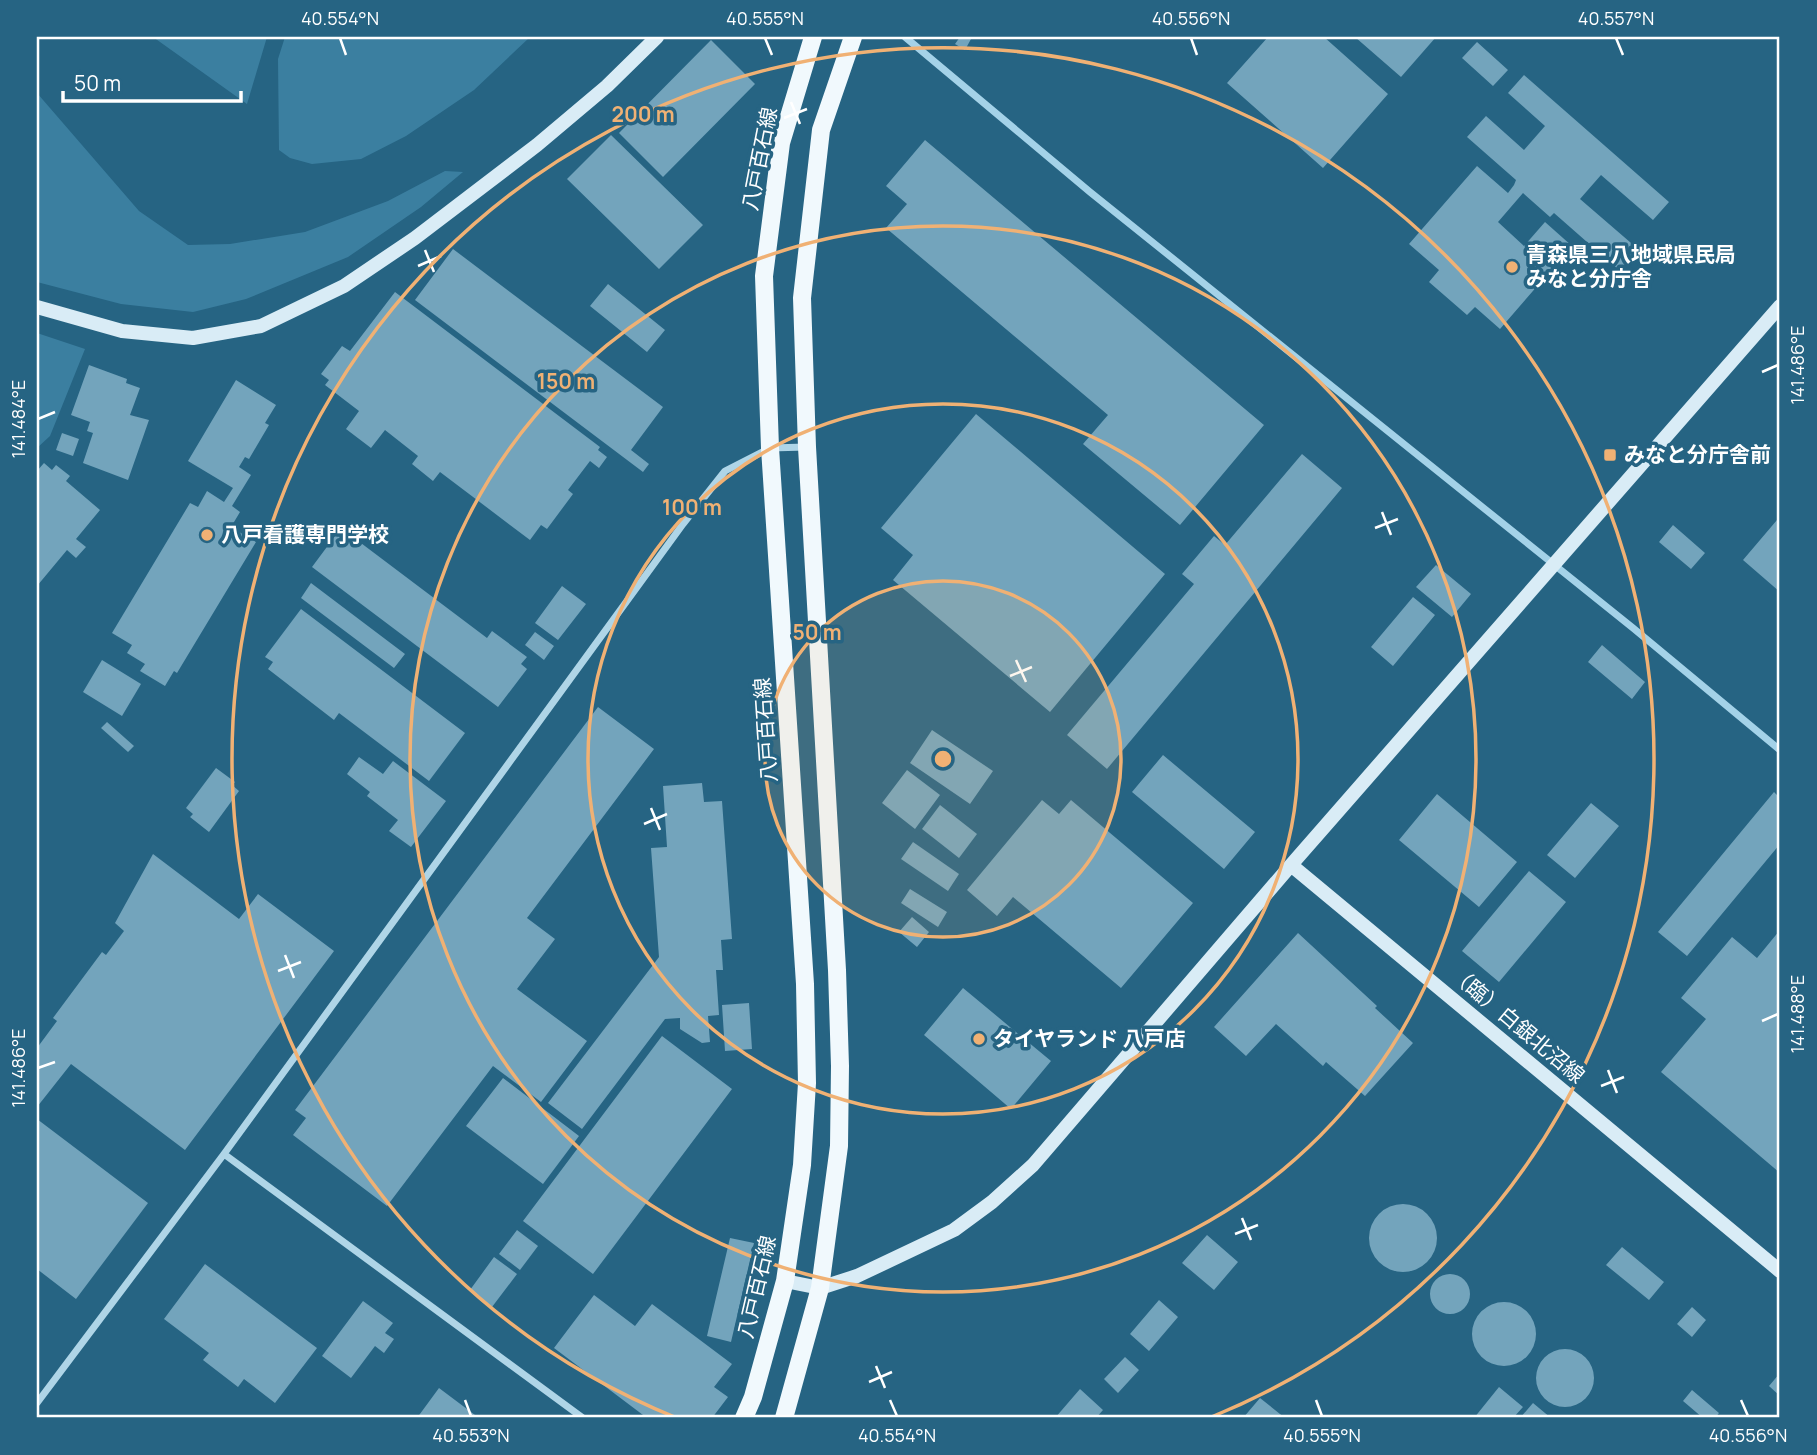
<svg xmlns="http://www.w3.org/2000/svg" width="1817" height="1455" viewBox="0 0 1817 1455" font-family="Manrope,'Noto Sans JP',sans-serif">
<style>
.green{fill:#3b7fa0}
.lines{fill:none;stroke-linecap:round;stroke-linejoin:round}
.stream{stroke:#a4d2e8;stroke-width:7}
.building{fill:#73a4bc}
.street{stroke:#afd5e7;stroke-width:7}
.secondary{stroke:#d9ecf6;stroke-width:14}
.primary{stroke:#f1f9fd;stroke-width:18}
.ticks{fill:none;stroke:#fff;stroke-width:2.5}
.ring{fill:none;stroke:#f0b174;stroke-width:3.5}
.poi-dot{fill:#f0b174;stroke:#266483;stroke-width:2.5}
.labels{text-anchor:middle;stroke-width:7;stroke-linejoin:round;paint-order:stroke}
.street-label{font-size:21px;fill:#fff;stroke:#266483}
.poi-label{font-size:21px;font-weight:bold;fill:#fff;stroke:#266483;text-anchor:start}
.centre{fill:#f0b174;stroke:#266483;stroke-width:3.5}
.ring-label{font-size:21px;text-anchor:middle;font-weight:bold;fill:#f0b174;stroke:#266483;stroke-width:7;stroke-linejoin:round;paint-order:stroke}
.neatline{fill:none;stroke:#fff;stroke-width:2.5}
.ticks-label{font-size:18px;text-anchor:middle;fill:#fff}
</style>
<rect width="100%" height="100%" fill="#266483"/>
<!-- green -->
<path class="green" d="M153,37h114l-20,67z
M285,37h245l-56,53 -68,46 -45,23 -49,5 -22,-6 -11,-8 -1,-91z
M37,93l102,118 49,34 42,-1 75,-12 83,-31 57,-30 18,1 -42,35 -73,50 -102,42 -53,13 -72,-8 -84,-22z
M37,333l48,16 -35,87 -13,12z"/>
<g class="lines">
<!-- stream -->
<path class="stream" d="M905,37l185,155 543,436 147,122"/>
</g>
<!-- building -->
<path class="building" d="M960,37l11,2 -6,11 -10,-6z
M1268,37h56l64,57 -65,74 -96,-85z
M1355,37h81l-35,40z
M711,40l44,44 -92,93 -44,-44z
M1477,42l31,28 -15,16 -31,-28z
M1524,75l145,127 -16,18 -52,-45 -21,24 58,50 -18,22 -66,-58 -4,4 -27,-24 -25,29 26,24 21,-24 27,24 -72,83 -25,-22 -8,8 -38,-33 10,-12 -30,-26 68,-78 31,27 6,-8 2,-5 -49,-43 19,-21 38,34 21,-24 -37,-33z
M611,135l92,90 -44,44 -92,-90z
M925,140l339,285 -84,100 -97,-81 25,-29 -222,-187 21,-24 -21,-18z
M453,249l210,158 -32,43 18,14 -6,8 -228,-172z
M608,284l57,46 -18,22 -57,-46z
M395,292l205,155 -2,3 9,7 -8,11 -9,-7 -22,29 5,4 -26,35 -6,-4 -11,15 -90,-68 -7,9 -21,-17 6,-8 -33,-26 -14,18 -25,-19 13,-18 -34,-26 4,-5 -8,-6 21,-28 8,5z
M89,365l38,14 -1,4 14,5 -10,27 19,5 -21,60 -45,-17 10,-30 -6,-2 3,-9 -19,-7z
M236,380l40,25 -11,18 4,2 -20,34 -4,-2 -6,10 12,8 -19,31 8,6 -9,15 25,15 -79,131 -3,-2 -9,15 -25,-15 5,-7 -18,-11 5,-8 -20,-12 78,-130 8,4 9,-16 17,11 9,-14 -45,-27z
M976,414l189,160 -115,138 -157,-132 20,-25 -32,-27z
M62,433l17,6 -6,17 -17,-6z
M1302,454l40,34 -235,281 -40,-34 127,-151 -12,-10 32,-38 11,9z
M44,463l8,7 4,-5 14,11 -4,5 34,29 -24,29 10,8 -10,11 -9,-8 -30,36v-115z
M1777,520l3,3v69l-37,-32z
M1673,525l32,28 -14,16 -32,-27z
M341,528l146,110 5,-7 35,26 -6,7 6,5 -29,38 -186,-140z
M1436,565l35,29 -19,23 -36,-30z
M311,583l94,71 -11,14 -93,-70z
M562,586l24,18 -28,36 -23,-17z
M1413,597l22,18 -42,51 -22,-19z
M301,609l164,124 -36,48 -90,-68 -5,7 -66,-51 5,-7 -8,-5z
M535,632l19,14 -10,14 -19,-15z
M1602,645l43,37 -13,17 -44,-37z
M102,660l39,24 -19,32 -39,-24z
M598,707l56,42 -127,169 28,21 -38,50 70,52 -46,61 -48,-36 -106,140 -94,-71 13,-17 -11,-8z
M107,722l27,24 -6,6 -27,-24z
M932,730l61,41 -23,33 -60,-41z
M1163,755l92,77 -31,37 -92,-77z
M359,757l24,17 10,-13 53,40 -35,46 -22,-16 9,-11 -31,-24 3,-4 -23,-18z
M216,768l19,14 -3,3 7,6 -30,41 -19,-15 3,-3 -7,-6z
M907,770l33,25 -25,34 -33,-26z
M702,783l2,19 18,-1 10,138 -11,1 2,30h-7l3,45 -11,1 2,26 -8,1 -22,-14v-11l-15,1 -83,110 -34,-26 111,-146 -8,-109 16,-1 -4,-61z
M1774,792l6,6v46l-93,112 -29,-24z
M1437,794l80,68 -38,45 -80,-67z
M1042,800l17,14 12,-14 122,103 -72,85 -108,-91 -16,19 -30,-26z
M1591,803l28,23 -44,52 -28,-23z
M940,805l37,29 -18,24 -37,-29z
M913,842l46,32 -11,17 -47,-32z
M153,854l86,65 19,-25 76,57 -149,199 -114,-86 -34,43v-59l20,-27 -4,-3 49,-66 4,3 18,-24 -9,-8z
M1529,871l37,31 -67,80 -37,-31z
M910,889l37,23 -9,15 -37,-24z
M912,917l17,15 -12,15 -18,-15z
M1780,930v243l-119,-101 45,-53 -25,-21 51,-61 25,21z
M1298,933l79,73 -2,2 38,35 -48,53 -39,-34 -3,4 -47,-42 -30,32 -32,-29z
M963,988l88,73 -40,48 -87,-74z
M749,1003l3,46 -27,2 -3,-46z
M662,1036l70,53 -139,185 -70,-53z
M503,1078l76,58 -36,48 -77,-58z
M37,1119l111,84 -72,96 -39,-30z
M1369 1238a34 34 0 1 1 68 0a34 34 0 1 1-68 0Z
M517,1230l21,16 -18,24 -21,-16z
M1207,1235l31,27 -24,28 -32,-27z
M730,1238l24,5 -23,99 -24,-6z
M1622,1247l42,35 -15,18 -43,-35z
M494,1257l23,17 -25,33 -22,-17z
M205,1264l112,84 -42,55 -31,-24 -6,8 -35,-27 6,-7 -45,-34z
M1430 1294a20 20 0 1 1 40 0a20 20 0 1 1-40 0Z
M594,1295l41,31 17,-22 80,60 -18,23 14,10 -16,21h-65l-93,-70z
M1159,1300l19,17 -29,34 -19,-17z
M363,1301l30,22 -8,10 9,6 -10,14 -9,-7 -24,32 -29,-22z
M1472 1334a32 32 0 1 1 64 0a32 32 0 1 1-64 0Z
M1692,1307l14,13 -14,17 -15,-13z
M1536 1378a29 29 0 1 1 58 0a29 29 0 1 1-58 0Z
M1125,1357l14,13 -21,23 -14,-14z
M1780,1373v23l-11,-10z
M1499,1387l24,20 -10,11h-39z
M439,1388l40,30h-62z
M1080,1389l23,21 -7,8h-41z
M1692,1390l27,23 -4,5h-12l-20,-17z
M1260,1398l25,20h-42z
M1533,1403l18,15h-31z"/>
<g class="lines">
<!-- street -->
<path class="street" d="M224,1154l359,264
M37,1403l187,-249 459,-630 42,-53 45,-23 36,-1"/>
<!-- secondary -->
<path class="secondary" d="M37,307l85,24 71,7 68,-12 83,-40 71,-48 122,-93 70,-59 50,-49
M1291,865l489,406
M785,1281l35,7 37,-12 97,-46 38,-28 41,-37 258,-300 489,-559"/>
<!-- primary -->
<path class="primary" d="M744,1418l9,-21 32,-116 17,-116 5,-82 -2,-99 -35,-536 -6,-172 17,-133 32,-106
M784,1418l36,-130 19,-142 1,-80 -3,-96 -30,-523 -5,-149 19,-168 32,-93"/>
</g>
<!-- ticks -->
<path class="ticks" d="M340,38l6,17M765,38l7,17M1191,38l6,17M1616,38l7,17M791,102l9,22M784,118l23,-9M425,250l9,22M418,266l23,-10M1762,372l16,-7M38,419l17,-7M1382,512l9,23M1375,528l23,-9M1016,660l10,22M1010,676l22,-9M651,808l9,22M644,824l23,-10M285,955l9,23M278,971l23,-9M1762,1021l16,-7M38,1068l17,-6M1608,1070l9,23M1601,1086l23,-9M1242,1218l9,22M1235,1234l23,-9M876,1366l9,22M869,1382l23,-10M465,1400l6,16M890,1400l7,16M1316,1400l6,16M1741,1400l7,16"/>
<!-- distance rings -->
<circle cx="943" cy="759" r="178" fill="#f0b174" fill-opacity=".12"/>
<g class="ring">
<circle cx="943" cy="759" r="178"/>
<circle cx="943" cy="759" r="355"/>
<circle cx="943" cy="759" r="533"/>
<path d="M677 1418A711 711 0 1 1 1209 1418"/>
</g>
<!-- markers -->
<g class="poi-dot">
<circle cx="1512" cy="267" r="7"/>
<rect x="1603" y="448" width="14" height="14" rx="3.5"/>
<circle cx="207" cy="535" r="7"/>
<circle cx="979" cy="1039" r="7"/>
</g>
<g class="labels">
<!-- street labels -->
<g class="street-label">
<text transform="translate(760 159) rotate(-79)" y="7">八戸百石線</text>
<text transform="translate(766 730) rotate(-94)" y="7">八戸百石線</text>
<text transform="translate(1517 1025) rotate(40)" y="7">（臨）白銀北沼線</text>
<text transform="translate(757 1287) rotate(-77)" y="7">八戸百石線</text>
</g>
<!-- poi labels -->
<g class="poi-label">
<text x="1526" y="262">青森県三八地域県民局<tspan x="1526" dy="24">みなと分庁舎</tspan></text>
<text x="1624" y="462">みなと分庁舎前</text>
<text x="221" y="542">八戸看護専門学校</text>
<text x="993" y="1046">タイヤランド 八戸店</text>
</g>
</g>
<circle cx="943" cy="759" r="10" class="centre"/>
<g class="ring-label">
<text x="643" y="122">200 m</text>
<text x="566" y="389">150 m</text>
<text x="692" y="515">100 m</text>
<text x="817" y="640">50 m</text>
</g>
<!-- border -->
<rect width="1817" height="1455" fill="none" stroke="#266483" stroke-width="77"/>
<!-- scale -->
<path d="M63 91v10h178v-10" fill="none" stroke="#ffffff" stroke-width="3.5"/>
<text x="74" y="91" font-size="21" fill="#ffffff" stroke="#266483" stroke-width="5" paint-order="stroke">50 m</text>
<rect x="38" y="38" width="1740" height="1378" class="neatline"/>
<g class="ticks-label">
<text x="340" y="25">40.554°N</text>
<text x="765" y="25">40.555°N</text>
<text x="1191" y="25">40.556°N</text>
<text x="1616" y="25">40.557°N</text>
<text transform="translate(1798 365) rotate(-90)" y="6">141.486°E</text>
<text transform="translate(19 419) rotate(-90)" y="6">141.484°E</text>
<text transform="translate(1798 1014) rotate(-90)" y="6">141.488°E</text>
<text transform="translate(19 1068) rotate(-90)" y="6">141.486°E</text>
<text x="471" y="1442">40.553°N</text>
<text x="897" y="1442">40.554°N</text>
<text x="1322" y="1442">40.555°N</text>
<text x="1748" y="1442">40.556°N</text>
</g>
</svg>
